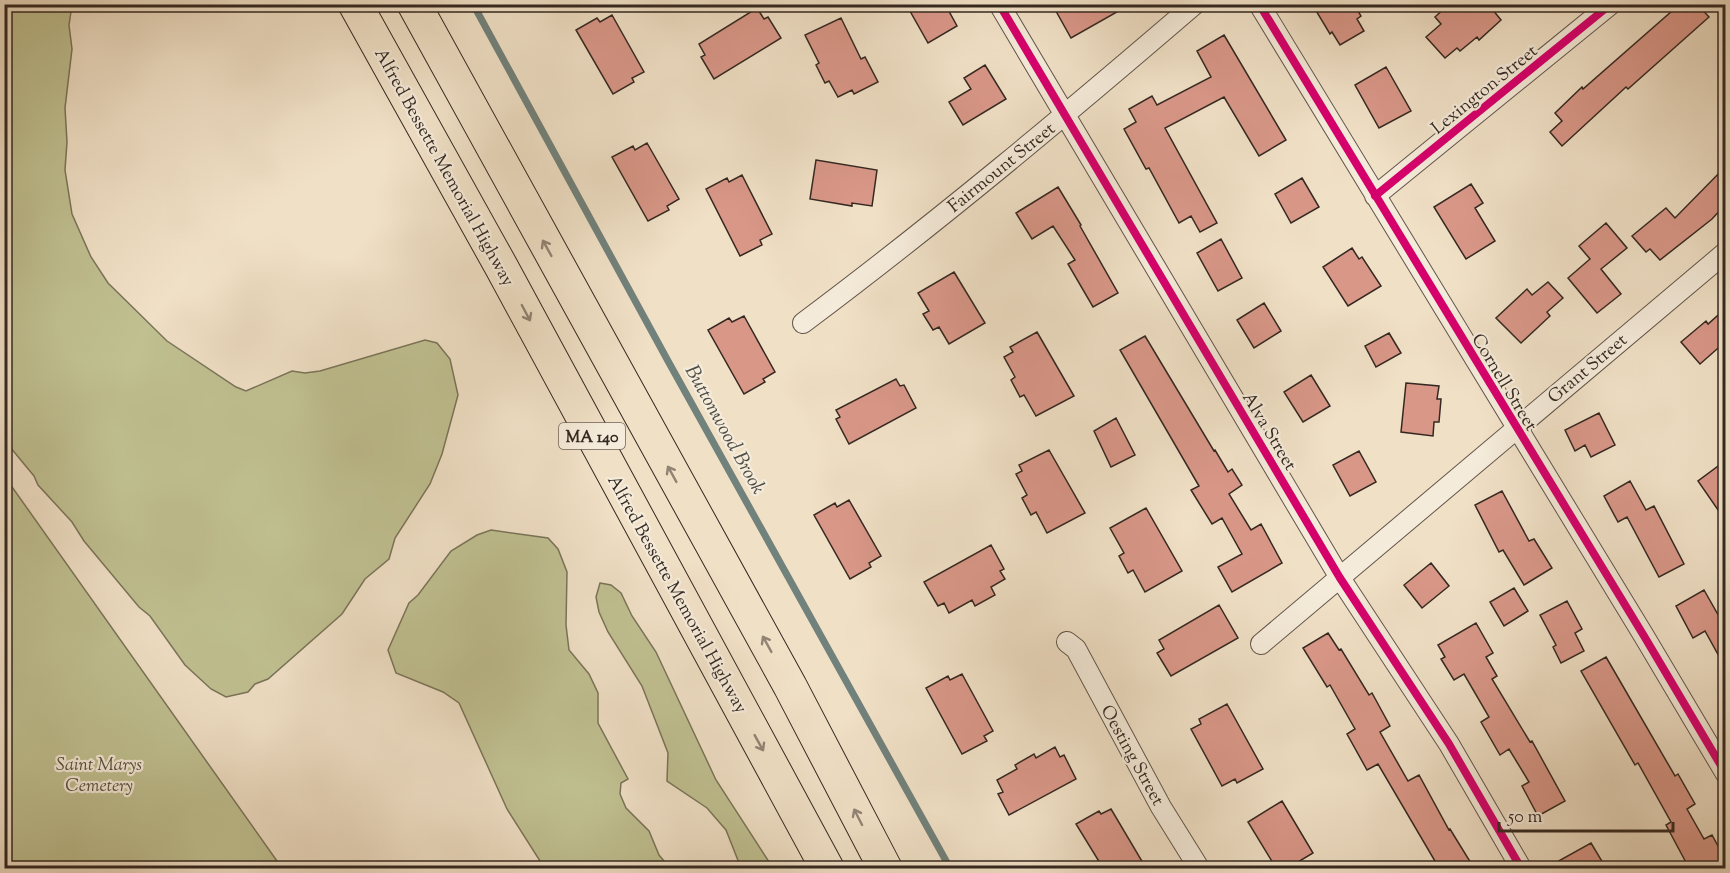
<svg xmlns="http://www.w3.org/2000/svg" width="1730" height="873" viewBox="0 0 1730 873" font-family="'Sorts Mill Goudy',serif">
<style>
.green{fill:#c0c091;stroke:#7a7459;stroke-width:1.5}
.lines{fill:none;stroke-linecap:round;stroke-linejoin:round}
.stream{stroke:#71817b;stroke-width:7}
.building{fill:#d99788;stroke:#342821;stroke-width:1.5}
.street-casing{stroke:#63564a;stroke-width:22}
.highway-casing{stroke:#342821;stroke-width:35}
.street{stroke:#f5ebda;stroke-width:20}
.highway{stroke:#f0e0c6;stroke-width:33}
.cycleway-casing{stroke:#f5ebda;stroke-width:11}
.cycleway{stroke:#d6006c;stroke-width:8}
.oneway{stroke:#928474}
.labels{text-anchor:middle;stroke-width:4.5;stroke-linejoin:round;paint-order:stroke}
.shield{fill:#f5ebda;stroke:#6e6258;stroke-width:1.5}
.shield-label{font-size:16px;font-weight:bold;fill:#342821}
.street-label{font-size:18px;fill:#342821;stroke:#f5ebda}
.park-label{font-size:18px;font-style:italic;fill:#574e3d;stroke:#f5ebda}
.water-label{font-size:20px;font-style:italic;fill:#4e4d46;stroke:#f5ebda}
</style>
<rect width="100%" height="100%" fill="#f0e0c6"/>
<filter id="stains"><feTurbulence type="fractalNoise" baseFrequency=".00333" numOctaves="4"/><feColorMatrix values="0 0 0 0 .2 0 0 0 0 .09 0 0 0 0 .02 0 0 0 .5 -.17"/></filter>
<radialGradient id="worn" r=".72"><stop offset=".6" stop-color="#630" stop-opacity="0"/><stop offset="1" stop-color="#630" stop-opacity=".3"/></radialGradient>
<!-- green -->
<path class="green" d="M4,5h68l-3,20 3,24 -7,59 2,34 -2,28 7,44 19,43 17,26 59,58 69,46 10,4 46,-20 13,2 15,-2 105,-31 12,3 13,16 8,36 -16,59 -12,30 -35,54 -6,21 -24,20 -23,35 -74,65 -13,5 -7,8 -22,5 -15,-8 -26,-24 -35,-49 -11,-9 -55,-66 -12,-19 -34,-37 -4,-9 -29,-35z
M4,477h1l277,391h-277z
M491,530l57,8 10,11 9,23 -1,53 3,25 20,24 9,19v30l30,56 -7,4 -1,11 6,14 23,23 10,24 11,13h-122l-8,-7 -33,-52 -48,-106 -16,-11 -47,-19 -8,-23 21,-47 9,-8 33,-44 26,-16z
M600,583l11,2 10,8 11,23 24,36 60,128 57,88h-32l-15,-38 -19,-22 -40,-27 1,-28 -26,-67 -34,-54 -9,-20 -3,-15z"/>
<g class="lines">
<!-- stream -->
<path class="stream" d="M473,4l195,357 282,507"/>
</g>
<!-- building -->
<path class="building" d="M906,4h39l12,22 -29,17z
M1052,4h79l-60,34z
M1312,4h42l7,12 -4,3 7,12 -24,14 -8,-13 -2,2z
M1449,4h39l13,16 -22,20 -2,-3 -17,14 -3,-3 -12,10 -19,-21 15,-13 -6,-7z
M1680,4h17l12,13 -81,72 -2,-2 -64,59 -12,-14 12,-11 -7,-8 27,-26 1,2z
M757,8l7,11 4,-2 13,21 -67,41 -13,-22 4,-2 -6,-11z
M612,15l32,57 -12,6 2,4 -21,12 -37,-64 21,-12 3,4z
M841,18l20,41 4,-2 13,25 -24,12 -2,-4 -14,7 -9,-16 -4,2 -9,-18 3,-2 -14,-28z
M1224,35l62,105 -27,16 -35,-59 -59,31 52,95 -17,9 -9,-16 -12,7 -30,-55 -3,1 -22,-40 12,-7 -7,-13 23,-13 5,9 54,-28 -14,-26z
M985,65l21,34 -43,26 -14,-23 22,-13 -7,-11z
M1386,67l25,44 -32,17 -24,-43z
M647,143l32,56 -12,7 2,4 -21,11 -36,-64 21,-11 2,4z
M816,160l61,10 -5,36 -20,-3v3l-42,-7z
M1725,167v38l-13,14 -52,41 -10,-11 -4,3 -14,-16 34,-28 9,10z
M742,175l30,59 -12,6 2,5 -22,11 -34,-67 21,-11 2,4z
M1302,178l17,29 -28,16 -16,-29z
M1471,184l12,19 -8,5 20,33 -29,18 -32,-52z
M1058,187l23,38 -1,1 38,67 -25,14 -25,-43 7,-4 -22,-34 -21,13 -16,-26z
M1606,223l21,25 -26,21 20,25 -24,19 -29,-35 22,-19 -11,-13z
M1221,239l21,39 -24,13 -21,-38z
M1352,248l7,11 3,-2 19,29 -33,20 -25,-39z
M954,272l31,51 -36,21 -10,-17 -6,3 -10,-16 6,-3 -11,-18z
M1548,282l15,16 -16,14 3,4 -29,27 -25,-25 31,-29 5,6z
M1264,303l17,28 -27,17 -17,-28z
M1725,309v33l-25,22 -19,-22 25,-21 2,3z
M744,316l31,56 -12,7 2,3 -21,12 -36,-64 21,-12 3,4z
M1037,332l37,64 -38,20 -12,-21 -4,2 -9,-17 4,-3 -11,-20 9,-5 -3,-5z
M1389,333l12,20 -25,14 -11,-21z
M1145,336l69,115 1,-1 13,22 4,-3 10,16 -13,9 22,36 10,-6 21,39 -50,29 -14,-25 24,-13 -20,-36 -10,6 -21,-34 8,-4 -79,-136z
M1311,375l19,31 -27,16 -19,-30z
M896,379l4,7 4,-1 12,23 -67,36 -13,-25 4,-2 -4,-7z
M1406,383l33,3 -2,13h4l-2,23h-5l-1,14 -32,-4z
M1599,413l16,32 -24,12 -6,-12 -10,6 -10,-21z
M1116,418l19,37 -24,12 -17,-36z
M1049,450l36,63 -38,20 -11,-21 -5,3 -9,-17 5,-3 -11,-21 6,-3 -3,-6z
M1359,451l17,31 -26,14 -17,-31z
M1725,461v59l-27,-39z
M1630,481l16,29 8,-4 30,58 -25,13 -32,-60 -9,5 -14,-26z
M1502,491l27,50 5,-2 18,29 -28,17 -21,-35 -4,2 -24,-47z
M849,500l32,56 -12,7 2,4 -21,12 -36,-64 21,-12 2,4z
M1146,508l36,63 -37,21 -12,-22 -5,3 -9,-17 5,-3 -14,-25z
M991,545l13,24 -4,2 5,8 -14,8 4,8 -20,11 -3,-6 -23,13 -5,-10 -6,3 -14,-24z
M1431,563l18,23 -27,22 -18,-23z
M1514,588l14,23 -24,15 -14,-24z
M1704,590l21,37v40l-20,-36 -12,7 -17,-32z
M1567,601l15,28 -7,4 9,18 -23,12 -8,-16 3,-2 -16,-30z
M1219,605l19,33 -67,38 -14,-23 7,-4 -5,-9z
M1476,623l17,30 -7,4 11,19 -5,3 38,63 2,-1 33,60 -27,15 -16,-30 7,-4 -20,-33 -9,6 -19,-33 8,-5 -25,-43 -10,6 -13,-21 4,-2 -7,-12z
M1328,633l11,17 2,-1 28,46 3,-2 18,33 -10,6 28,49 11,-6 30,55 1,-1 24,39h-35l-61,-104 -11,6 -20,-36 8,-5 -25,-44 -3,2 -24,-39z
M1606,657l69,119 3,-2 17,30 -8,5 17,30 8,-4 13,24v9h-36l-23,-43 5,-3 -33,-59 -3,2 -54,-94z
M962,674l31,57 -9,5 3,5 -25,13 -36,-66 22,-12 2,4z
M1227,704l36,65 -26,14 -2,-4 -13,7 -31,-57 10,-5 -2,-5z
M1055,747l5,10 4,-2 12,24 -67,36 -11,-21 5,-2 -6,-12 20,-11 -2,-4 19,-11 2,4z
M1282,801l31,52 -25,15h-12l-28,-46z
M1111,809l35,59h-43l-27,-44 23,-13 2,3z
M1591,843l15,25h-60z"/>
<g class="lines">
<defs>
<path id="street" d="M999,4l341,574 109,166 72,124
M1259,4l385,632 82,138
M1375,196l236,-192
M803,323c135,-101 264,-209 392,-319
M1067,642l9,7 85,158 38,61
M1261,644l465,-392"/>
<path id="highway" d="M355,4l147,264 325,600
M414,4l376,682 95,182"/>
</defs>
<!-- street casing -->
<use href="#street" class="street-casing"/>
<!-- highway casing -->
<use href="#highway" class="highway-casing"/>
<!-- street -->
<use href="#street" class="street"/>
<!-- highway -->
<use href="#highway" class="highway"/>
<defs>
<path id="cycleway" d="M999,4l341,574 109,166 72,124
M1259,4l385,632 82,138
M1375,196l236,-192"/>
</defs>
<!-- cycleway casing -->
<use href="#cycleway" class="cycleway-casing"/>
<!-- cycleway -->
<use href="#cycleway" class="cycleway"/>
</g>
<!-- one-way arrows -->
<defs><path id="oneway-shaft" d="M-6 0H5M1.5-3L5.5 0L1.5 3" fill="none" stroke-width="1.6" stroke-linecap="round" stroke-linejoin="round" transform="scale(1.5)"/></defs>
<g class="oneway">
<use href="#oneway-shaft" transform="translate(547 248) rotate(-119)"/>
<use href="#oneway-shaft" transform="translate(526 313) rotate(62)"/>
<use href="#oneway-shaft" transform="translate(672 474) rotate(-119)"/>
<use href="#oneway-shaft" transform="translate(767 644) rotate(-119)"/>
<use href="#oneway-shaft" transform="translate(759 743) rotate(61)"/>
<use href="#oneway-shaft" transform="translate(858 817) rotate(-117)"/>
</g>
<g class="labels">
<!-- shield labels -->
<rect class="shield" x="559" y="423" width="66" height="26" rx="4.5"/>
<g class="shield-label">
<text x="592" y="442">MA 140</text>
</g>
<!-- street labels -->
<g class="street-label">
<text transform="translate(1484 89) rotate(-39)" y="6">Lexington Street</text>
<text transform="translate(445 167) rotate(61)" y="6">Alfred Bessette Memorial Highway</text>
<text transform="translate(1001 167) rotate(-39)" y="6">Fairmount Street</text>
<text transform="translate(1587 368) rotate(-40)" y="6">Grant Street</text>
<text transform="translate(1505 382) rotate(59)" y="6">Cornell Street</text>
<text transform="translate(1270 431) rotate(59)" y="6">Alva Street</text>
<text transform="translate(678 594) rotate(61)" y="6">Alfred Bessette Memorial Highway</text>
<text transform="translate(1133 755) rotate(61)" y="6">Oesting Street</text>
</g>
<!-- park labels -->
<g class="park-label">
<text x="99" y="770">Saint Marys<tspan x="99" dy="21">Cemetery</tspan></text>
</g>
<!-- water labels -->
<g class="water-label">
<text transform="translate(726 429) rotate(61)" y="7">Buttonwood Brook</text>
</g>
</g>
<!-- margin -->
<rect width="1730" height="873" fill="none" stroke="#f0e0c6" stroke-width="24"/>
<rect x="6" y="6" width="1718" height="861" fill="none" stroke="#342821" stroke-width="3"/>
<rect x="12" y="12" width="1706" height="849" fill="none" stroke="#342821" stroke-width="1.5"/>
<!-- scale -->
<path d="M1499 822v9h174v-9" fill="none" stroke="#342821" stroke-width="3"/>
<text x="1508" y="822" font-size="18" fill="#342821" stroke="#f5ebda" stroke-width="4.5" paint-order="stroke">50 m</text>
<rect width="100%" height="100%" filter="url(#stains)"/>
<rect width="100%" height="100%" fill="url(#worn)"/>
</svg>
